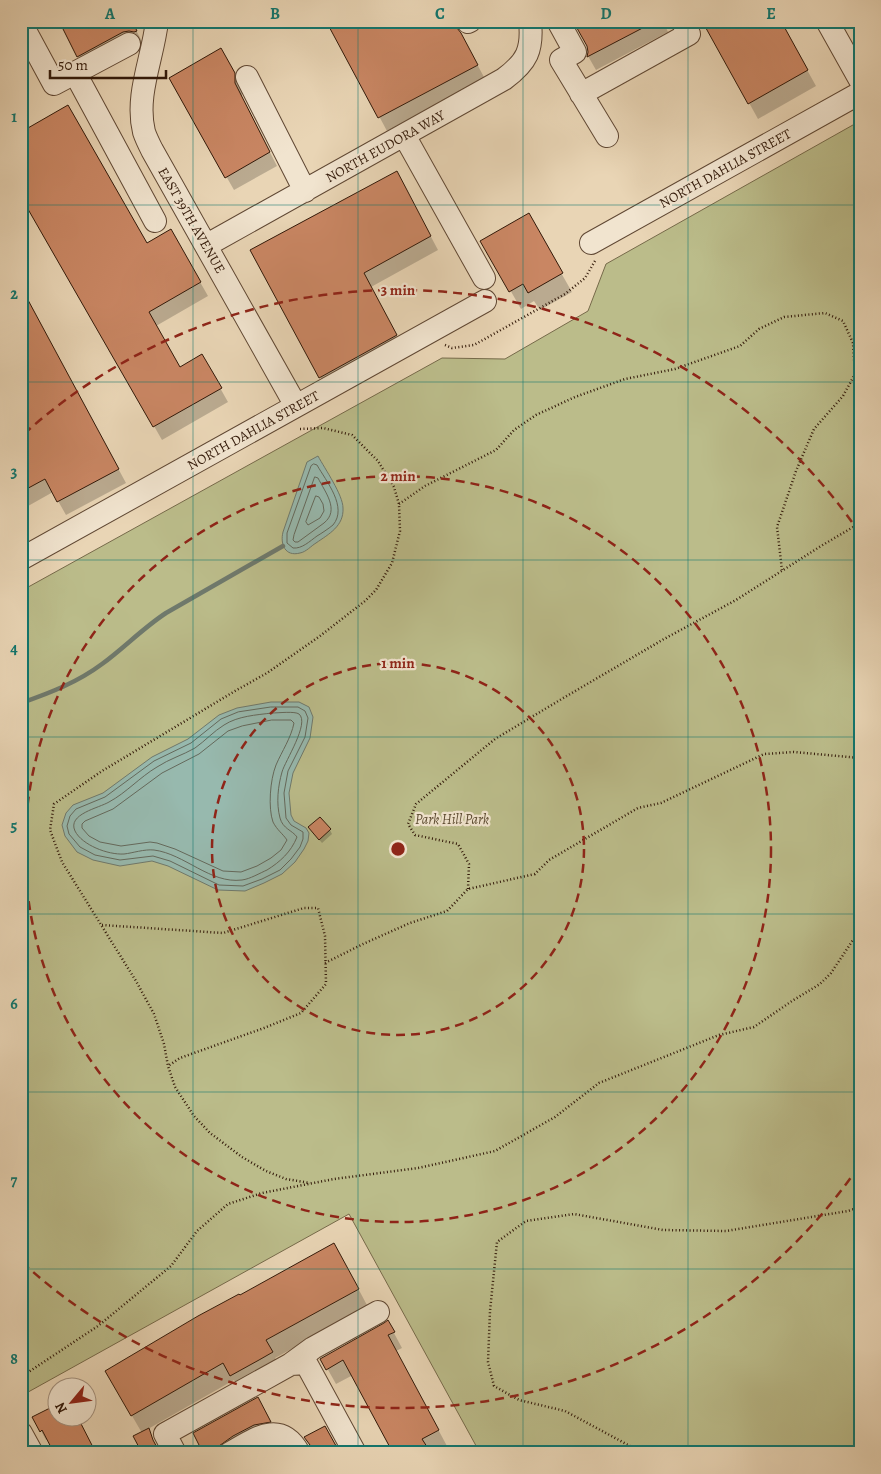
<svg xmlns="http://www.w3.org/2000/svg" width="881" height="1474" viewBox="0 0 881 1474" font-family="Alegreya,serif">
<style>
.green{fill:#bbbc8a;stroke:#766a4a}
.water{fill:#97b9ae;stroke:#6f796c}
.shadow{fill:#0003}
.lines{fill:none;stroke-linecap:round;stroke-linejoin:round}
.shore{stroke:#64695c;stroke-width:1}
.stream{stroke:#6f796c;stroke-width:4.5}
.building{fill:#c98663;stroke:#321909}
.minor-casing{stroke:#604834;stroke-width:24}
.path{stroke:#321909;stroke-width:2.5;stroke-dasharray:1 2.5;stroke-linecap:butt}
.minor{stroke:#f1e4cf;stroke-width:22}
.grid{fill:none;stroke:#0f766e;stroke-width:1;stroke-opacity:0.55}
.ring{fill:none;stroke:#8f2418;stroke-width:2.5;stroke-dasharray:9 6}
.labels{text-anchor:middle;stroke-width:4.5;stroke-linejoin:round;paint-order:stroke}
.street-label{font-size:14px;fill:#321909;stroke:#f1e4cf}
.park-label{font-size:14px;font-style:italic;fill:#5b4a30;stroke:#f1e4cf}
.centre{fill:#8f2418;stroke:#f1e4cf;stroke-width:2.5}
.ring-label{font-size:15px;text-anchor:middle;font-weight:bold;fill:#8f2418;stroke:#f1e4cf;stroke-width:4.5;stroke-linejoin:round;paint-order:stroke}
.neatline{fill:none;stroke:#0f766e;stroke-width:2}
.grid-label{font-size:16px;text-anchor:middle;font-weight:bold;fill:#0f766e}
</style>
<rect width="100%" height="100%" fill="#e9d5b5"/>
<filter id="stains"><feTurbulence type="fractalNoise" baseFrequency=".004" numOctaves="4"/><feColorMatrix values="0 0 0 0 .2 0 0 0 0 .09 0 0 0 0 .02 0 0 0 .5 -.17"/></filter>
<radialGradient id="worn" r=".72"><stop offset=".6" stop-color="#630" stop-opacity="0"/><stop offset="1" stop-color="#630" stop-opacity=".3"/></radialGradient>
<!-- green -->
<path class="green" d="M860,121v1332h-380l-131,-239 -328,182v-805l421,-233 63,1 83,-48 18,-47z"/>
<!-- water -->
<path class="water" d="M318,456c7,13 25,39 25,52 1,18 -14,26 -27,35 -5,3 -10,9 -16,10 -15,4 -20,-9 -17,-21l24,-70z
M271,702h28l10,5 4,10 -3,21 -17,35 -4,20 2,22 3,6 12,7 3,5 -1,8 -4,8 -9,13 -13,12 -18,9 -19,8 -27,-1 -50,-24 -16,-5 -32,5 -27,-6 -16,-8 -12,-16 -3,-11 4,-12 7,-8 30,-12 49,-36 36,-18 31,-24 18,-7z"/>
<!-- shadow -->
<path class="shadow" d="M131,21l13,24 -7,-1 -51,26 -7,-14z
M328,21h126l31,58 -98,52z
M571,21h92l5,11 -72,38 -8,-14 1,-4 -1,-7 -10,-17z
M704,21h76l36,65 -58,33z
M855,21h5v9z
M220,50l22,38v10l35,68 -43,24 -64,-112z
M404,186l34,64 -67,37 33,62 -76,42 -76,-141z
M21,194l126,51 24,-14 37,65 -52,30 24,42 22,-12 26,46 -66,38z
M528,215l44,77 -32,18 -6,-9 -13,8 -39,-68z
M21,289l105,194 -60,32 -13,-23 -32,18z
M330,830l2,4 -10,9 -10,-12z
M344,1262l24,45 -93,51 7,12 -41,22 -7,-12 -86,49 12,24h-17l-1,-20 -36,-62z
M388,1322l14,26 -6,3 51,95 -13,7h-39l-42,-78 -17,9 -14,-25z
M266,1412l12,23 -43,18h-30z
M58,1416h20l14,31 -44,-8 -2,1 -12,-22z
M460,1449l2,4h-8z"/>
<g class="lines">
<!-- shore -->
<path class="shore" d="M314,464l3,1c9,16 31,42 16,60 -5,4 -11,8 -16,11 -7,5 -15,13 -24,12l-6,-5v-10l24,-67z
M315,477l3,1c7,14 22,32 6,45l-26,19h-3l-2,-2 1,-5z
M316,496l3,1 4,7 1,7 -4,7 -12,7 -2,-3z
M271,707h27l7,4 3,7 -3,19 -17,34 -4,22 2,25 5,7 12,7v7l-3,8 -9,12 -11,11 -18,9 -19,7 -24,-1 -49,-24 -17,-5 -33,4 -25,-5 -15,-8 -11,-13 -2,-8 3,-10 6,-7 29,-12 49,-36 37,-18 30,-24 17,-7z
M272,713c6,0 23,-2 27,1 11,9 -14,47 -17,58 -4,14 -6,31 -2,46 3,11 12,12 17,19 -6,15 -17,25 -30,33 -7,3 -17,9 -25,10 -32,4 -57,-26 -88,-30 -10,-1 -21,3 -30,4 -16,1 -42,-9 -49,-23 -8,-17 24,-23 34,-29 17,-9 31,-25 48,-35 12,-8 26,-12 38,-19 10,-7 19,-17 29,-23 14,-9 32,-10 48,-12z
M272,720h19l3,3c-3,15 -12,28 -18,42 -6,15 -8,43 -3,57 4,8 10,12 14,18l-6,10 -10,8 -14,8 -16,6 -18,-1 -48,-22 -18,-6 -7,-1 -29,4 -21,-4 -11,-6 -7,-8v-4l3,-3 28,-12 49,-36 37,-19 29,-23 14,-5z"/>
<!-- stream -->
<path class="stream" d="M21,703c29,-10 57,-21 81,-39 22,-16 41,-36 64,-51l117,-67"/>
</g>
<!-- building -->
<path class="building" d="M59,21h73l5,10 -3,1 -5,-1 -6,1 -46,25z
M326,21h129l2,7 4,5 17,32 -100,53z
M573,21h83l-69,36 1,-5 -1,-6z
M702,21h79l27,49 -60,34z
M221,48l14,25v10l35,69 -45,26 -56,-100z
M68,105l79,138 24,-14 30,53 -52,30 31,55 22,-13 20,34 -69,39 -132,-230v-65z
M397,171l34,65 -67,37 33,62 -78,43 -69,-128z
M529,213l34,60 -35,20 -5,-9 -14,8 -29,-51z
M21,287l98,182 -62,33 -12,-23 -24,13z
M320,817l11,12 -12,11 -11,-13z
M334,1243l25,46 -93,51 7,12 -14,8 -29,16 -7,-13 -92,53 -26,-45 93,-55 41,-22 1,1z
M388,1320l7,12 -7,3 51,95 -17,9 9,14h-38l-50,-93 -17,10 -6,-11 64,-36z
M258,1397l13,25 -17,3 -21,11 -14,10 -2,7h-14l-10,-20z
M58,1404v12h19l19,37h-42l-12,-23 -2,2 -8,-15z
M325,1426l15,27h-28l-2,-8 -6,-8z
M149,1428l4,12 7,13h-18l-9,-17z"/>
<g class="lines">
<defs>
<path id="minor" d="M157,21c-4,37 -22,74 -13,111 2,6 5,12 8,18l144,256
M558,21l17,31 -14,8 46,76
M827,21l33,59
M468,22l2,-1
M21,23l33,61 75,-40
M75,73l80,148
M247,77l58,114
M581,94l108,-60 -7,-13
M404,135l80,143
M591,243l269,-150
M207,245l297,-166c23,-17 29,-29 26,-58
M21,559l464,-258
M291,1364l22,-16 65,-36
M21,1433l11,20
M175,1453l-10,-19 126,-70 15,-1 49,90
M230,1453c25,-14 50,-34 69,0"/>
</defs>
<!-- minor casing -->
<use href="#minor" class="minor-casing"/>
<!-- path -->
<path class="path" d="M445,345l7,3 22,-3 91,-51 20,-16 10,-17
M300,429l23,-1 29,7 26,26 16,26 5,17 1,27 -8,32 -16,27 -11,11 -45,35 -53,37 -32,18 -133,80 -48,33 -4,26 12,32 74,119 18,33 10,30 4,22 7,21 19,29 16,17 32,24 24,14 20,8 24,4
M399,504l26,-18 71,-36 18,-20 22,-15 39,-18 50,-18 50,-10 65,-23 19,-17 25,-12 41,-4 18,8 10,22 2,31 -12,22 -29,33 -18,42 -19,56 5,43
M468,889l1,-25 -11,-20 -43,-9 -7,-11 8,-20 79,-65 70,-42 99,-58 72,-39 85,-54 39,-23
M102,925l121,8 81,-25h14l7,28 1,48 -25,29 -37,15 -84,30 -12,8
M325,963l38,-19 47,-21 37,-12 21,-22 67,-15 14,-14 89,-52 23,-5 103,-49 30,-2 66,6
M21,1377l77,-51 73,-60 26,-35 31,-27 34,-11 72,-14 84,-11 77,-17 60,-34 44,-34 120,-48 35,-8 38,-26 28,-17 11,-11 22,-33 7,-3
M643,1453l-78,-42 -46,-11 -25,-14 -6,-24 2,-51 7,-69 29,-21 48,-7 89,16 63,1 122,-20 12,-4"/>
<!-- minor -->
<use href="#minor" class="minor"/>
</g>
<!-- grid -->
<path class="grid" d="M193,21v1432M358,21v1432M523,21v1432M688,21v1432M21,205h839M21,382h839M21,560h839M21,737h839M21,914h839M21,1092h839M21,1269h839"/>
<!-- distance rings -->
<g class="ring">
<circle cx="398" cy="849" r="186"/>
<circle cx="398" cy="849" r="373"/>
<path d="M859 1166A559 559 0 0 1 24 1264M24 434A559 559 0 0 1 859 532"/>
</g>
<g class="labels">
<!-- street labels -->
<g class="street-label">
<text transform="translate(385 146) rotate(-29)" y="5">NORTH EUDORA WAY</text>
<text transform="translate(725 168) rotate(-29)" y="5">NORTH DAHLIA STREET</text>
<text transform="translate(192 220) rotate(60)" y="5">EAST 39TH AVENUE</text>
<text transform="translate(253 430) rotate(-29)" y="5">NORTH DAHLIA STREET</text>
</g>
<!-- park labels -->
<g class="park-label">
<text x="452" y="824">Park Hill Park</text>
</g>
</g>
<circle cx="398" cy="849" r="8" class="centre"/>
<g class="ring-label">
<text x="398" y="295">3 min</text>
<text x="398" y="481">2 min</text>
<text x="398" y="668">1 min</text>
</g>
<!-- margin -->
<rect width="881" height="1474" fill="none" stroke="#e9d5b5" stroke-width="55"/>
<!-- north arrow -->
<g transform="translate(72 1402) rotate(241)"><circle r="24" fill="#f1e4cf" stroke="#a59380"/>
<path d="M0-4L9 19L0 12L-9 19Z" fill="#8f2418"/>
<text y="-8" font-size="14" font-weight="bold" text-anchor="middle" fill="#321909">N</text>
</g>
<!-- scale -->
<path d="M50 70v8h116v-8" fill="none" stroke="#321909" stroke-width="2.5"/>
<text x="58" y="70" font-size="15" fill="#321909" stroke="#f1e4cf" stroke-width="4" paint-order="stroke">50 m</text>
<rect x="28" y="28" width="826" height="1418" class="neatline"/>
<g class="grid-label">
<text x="110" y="19">A</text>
<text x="275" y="19">B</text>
<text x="440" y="19">C</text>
<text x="606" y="19">D</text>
<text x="771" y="19">E</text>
<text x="14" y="122">1</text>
<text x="14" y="299">2</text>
<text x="14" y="477">3</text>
<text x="14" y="654">4</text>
<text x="14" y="831">5</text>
<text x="14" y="1009">6</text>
<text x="14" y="1186">7</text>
<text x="14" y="1364">8</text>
</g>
<rect width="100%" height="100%" filter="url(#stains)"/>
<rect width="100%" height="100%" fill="url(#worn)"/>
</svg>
